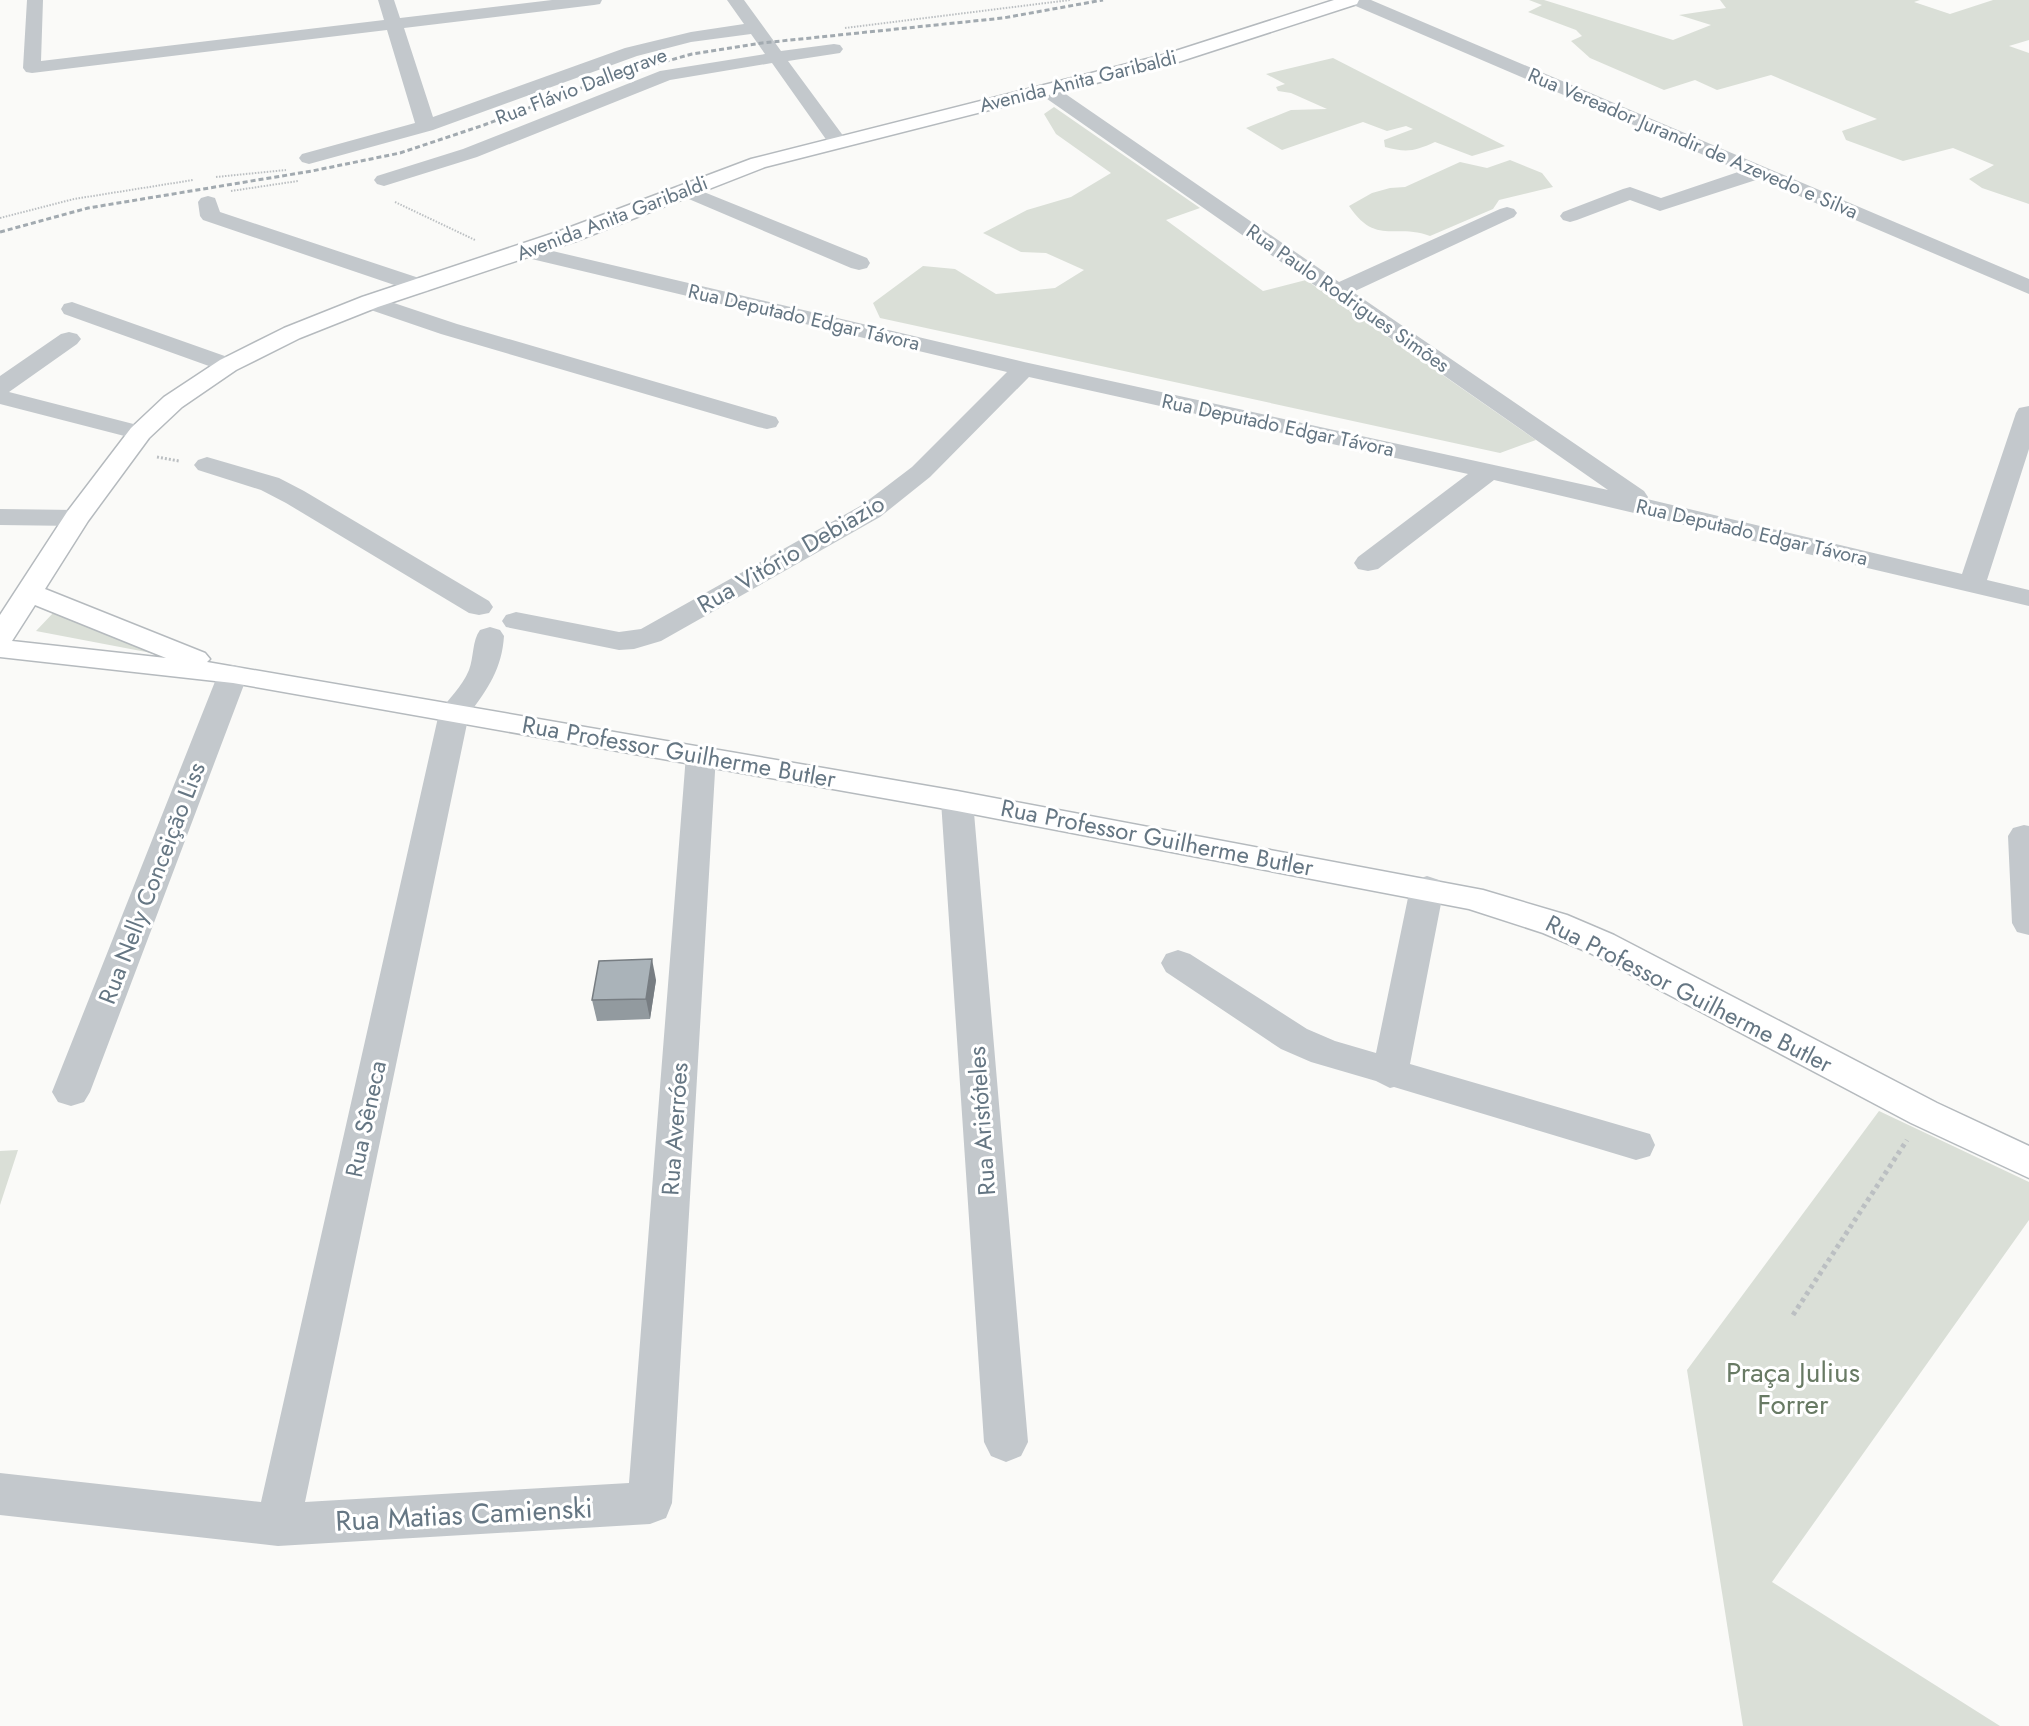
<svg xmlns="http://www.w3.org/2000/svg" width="2029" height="1726" viewBox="0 0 2029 1726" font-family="Jost,sans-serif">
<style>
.green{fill:#dadfd7}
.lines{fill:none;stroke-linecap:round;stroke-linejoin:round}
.major-casing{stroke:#b5babe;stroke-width:3}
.path-far2{stroke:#bbbfc2;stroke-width:2;stroke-dasharray:1.5 1.5;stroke-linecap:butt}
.path-far1{stroke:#bbbfc2;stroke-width:3;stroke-dasharray:2 2;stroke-linecap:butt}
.path{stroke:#bbbfc2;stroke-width:5;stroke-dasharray:4 4;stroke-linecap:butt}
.minor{fill:#c3c8cc;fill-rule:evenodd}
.major{fill:#fff;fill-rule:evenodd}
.rail{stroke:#a2aab0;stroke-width:3;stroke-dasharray:5 3;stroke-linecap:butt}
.wall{fill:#929a9f}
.shaded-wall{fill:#777d82}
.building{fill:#aab3b9;stroke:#777d82;stroke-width:1.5}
.labels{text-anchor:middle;stroke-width:6;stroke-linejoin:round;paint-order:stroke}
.far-street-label{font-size:20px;fill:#657683;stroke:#fff}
.street-label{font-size:24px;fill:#657683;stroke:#fff}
.near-park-label{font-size:28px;fill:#687a64;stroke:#fff}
.near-street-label{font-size:28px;fill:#657683;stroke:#fff}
</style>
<rect width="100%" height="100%" fill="#fafaf8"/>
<!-- green -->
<path class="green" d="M1529,0h15l129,40 38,-15 -32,-10 47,-7 -6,-8h200l-6,2 36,12 43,-14h36v40l-20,6 20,7v151l-47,-16 -13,-9 25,-14 -41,-17 -50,13 -57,-21 -4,-9 35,-12 -106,-44 -54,15 -22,-10 -31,10 -74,-32 -19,-17 11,-5 -6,-6 -48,-18 14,-7z
M1333,58l172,88 -33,10 -37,-14c-20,9 -28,11 -50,5l-1,-7 29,-11 -7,-3 -19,5 -24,-9 -81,28 -36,-22 45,-18 36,-1 -36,-16 -13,-2 -2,-4 9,-3 -19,-10z
M1054,107l146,101 -34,12 97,71 43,-11 230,160 -36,13 -620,-135 -7,-15 50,-37 32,3 41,25 59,-6 29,-18 -38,-17 -25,-1 -38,-19 44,-23 44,-13 40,-24 -55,-39 -12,-20z
M1510,160l32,13 11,14 -54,13 -6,9 -63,27c-36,-13 -54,10 -81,-30l23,-13 18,-5 15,-1 55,-25 27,6z
M54,612l108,43 -126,-24z
M1879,1111l150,71v38l-257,362 228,144h-257l-56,-356z
M18,1150l-18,55v-54z"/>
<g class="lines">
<defs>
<path id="major" d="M1334,0h25l-2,4 -182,59 -410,104 -189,74 -198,66 -78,31 -64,32 -54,37 -33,31 -61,83 -43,68 160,64 5,6 -3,3 750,129 526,99 84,25 47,20 323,168 92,43v32l-118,-55 -321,-170 -47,-20 -74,-24 -512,-98 -724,-128 -233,-26v-42l67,-103 64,-84 33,-31 56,-37 64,-32 78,-31 198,-66 191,-72 412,-104zM35,605l131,53 -154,-17z"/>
</defs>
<!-- major casing -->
<use href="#major" class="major-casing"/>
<!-- path-far2 -->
<path class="path-far2" d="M845,28l225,-28
M216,177l70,-7
M231,191l67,-10
M395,202l80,38
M0,218l74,-19 119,-19"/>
<!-- path-far1 -->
<path class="path-far1" d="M157,457l22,4"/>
<!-- path -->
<path class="path" d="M1793,1315l114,-175"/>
<!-- minor -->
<path class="minor" d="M27,0h16l-2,61 343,-41 -6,-20h16l6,18 152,-18h50l-2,4 -6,1 -190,23 29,89 192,-69 66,-16 53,-8 -17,-24h17l37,51 53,-7 6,1 3,4 -3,4 -52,8 59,80 -3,4h-14l-58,-82 -102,17 -193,77 -93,29 -7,-2 -3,-4 3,-4 86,-27 197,-78 105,-17 -14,-20 -60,8 -54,14 -204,74 -124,34 -7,-2 -3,-4 3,-4 113,-31 -28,-93 -355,43 -6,-1 -3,-4z
M1349,0h22l658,279v15l-270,-115 -99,32 -30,-11 -53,20 -7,2 -7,-2 -3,-4 3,-4 60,-23 7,-2 31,11 80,-27 -390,-167z
M1047,84l7,2 285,196 161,-73 7,-2 7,2 3,4 -3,4 -161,75 291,199 4,6 -1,2 315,75 54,-161 3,-5 10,-2v43l-42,131 42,10v16l-535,-126 -116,89 -10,2 -10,-2 -4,-6 4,-6 110,-83 -439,-97 -99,100 -50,40 -219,124 -27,8 -15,1 -113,-23 -4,-6 4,-6 10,-3 103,20 22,-3 221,-124 50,-38 95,-95 -488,-116 -3,-5 3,-5 8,-1 497,117 584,128 -568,-396 -2,-4 2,-4z
M684,184l183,74 3,5 -3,5 -8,2 -8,-2 -174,-74 -3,-4 3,-4z
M208,196l7,2 5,14 208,69 3,5 -3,5 -8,2 -8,-2 -209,-71 -3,-4 -2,-14 3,-4z
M370,295l87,29 319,93 3,5 -3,5 -9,2 -9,-2 -317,-93 -79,-27 -3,-5 3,-5z
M72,302l164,58 4,5 -4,5 -8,2 -8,-2 -156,-56 -3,-5 3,-5z
M69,332l8,2 4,5 -4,5 -68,48 140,36 3,5 -3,5 -9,2 -140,-36v-28l61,-42z
M207,457l72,21 25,13 185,110 4,6 -4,6 -10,2 -10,-2 -183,-110 -25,-13 -63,-20 -4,-5 4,-5z
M0,509l76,1 9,2 4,6 -4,6 -9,2 -76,-1z
M490,627l10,3 4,6c-2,32 -16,53 -35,78l-164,788 324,-19 57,-728 4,-7 11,-3 11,3 4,7 -44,748 -6,15 -16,6 -372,22 -278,-31v-42l261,29 178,-789c9,-14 23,-26 30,-43 5,-13 3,-29 11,-40z
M233,665l10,3 5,6 -158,418 -6,10 -13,4 -13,-4 -6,-10 166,-418 5,-6z
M957,791l11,3 5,7 55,641 -7,14 -15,6 -15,-6 -7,-14 -43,-641 5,-7z
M2024,825l5,1v109l-12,-3 -5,-9 -4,-87 5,-8z
M1427,876l12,4 5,8 -34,176 240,70 5,11 -5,11 -14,4 -242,-73 -4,1 -14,-7 -65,-19 -30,-13 -115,-77 -5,-9 5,-9 12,-4 12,4 117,75 28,12 41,12 34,-165 5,-8z"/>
<!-- major -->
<use href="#major" class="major"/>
<!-- rail -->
<path class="rail" d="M0,232l88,-24 224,-37 88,-18 84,-28 123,-47 85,-24 70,-11 241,-25 100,-18"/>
</g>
<!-- wall -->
<path class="wall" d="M656,980l-6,39 -53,2 -5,-21z"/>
<!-- shaded-wall -->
<path class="shaded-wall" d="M652,959l4,21 -6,39 -4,-20z"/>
<!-- building -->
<path class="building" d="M652,959l-6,40 -54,1 7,-39z"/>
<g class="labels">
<!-- far-street labels -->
<g class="far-street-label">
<text transform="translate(1078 81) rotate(-14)" y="7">Avenida Anita Garibaldi</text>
<text transform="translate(581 86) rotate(-21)" y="7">Rua Flávio Dallegrave</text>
<text transform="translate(1693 143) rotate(23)" y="7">Rua Vereador Jurandir de Azevedo e Silva</text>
<text transform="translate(612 218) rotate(-21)" y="7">Avenida Anita Garibaldi</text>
<text transform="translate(1348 298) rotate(35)" y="7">Rua Paulo Rodrigues Simões</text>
<text transform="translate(804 317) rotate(13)" y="7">Rua Deputado Edgar Távora</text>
<text transform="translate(1278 425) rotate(12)" y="7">Rua Deputado Edgar Távora</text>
<text transform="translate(1752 532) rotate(13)" y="7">Rua Deputado Edgar Távora</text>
</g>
<!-- street labels -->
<g class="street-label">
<text transform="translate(791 554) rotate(-30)" y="8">Rua Vitório Debiazio</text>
<text transform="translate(679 752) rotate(10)" y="8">Rua Professor Guilherme Butler</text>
<text transform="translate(1157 838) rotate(11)" y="8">Rua Professor Guilherme Butler</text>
<text transform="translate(152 883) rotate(-69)" y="8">Rua Nelly Conceição Liss</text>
<text transform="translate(1689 994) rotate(27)" y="8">Rua Professor Guilherme Butler</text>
<text transform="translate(366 1119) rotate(-78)" y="8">Rua Sêneca</text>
<text transform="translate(982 1121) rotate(-94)" y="8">Rua Aristóteles</text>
<text transform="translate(675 1129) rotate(-86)" y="8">Rua Averróes</text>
</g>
<!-- near-park labels -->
<g class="near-park-label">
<text x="1793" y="1382">Praça Julius<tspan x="1793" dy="32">Forrer</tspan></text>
</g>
<!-- near-street labels -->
<g class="near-street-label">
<text transform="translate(464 1514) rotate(-3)" y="10">Rua Matias Camienski</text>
</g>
</g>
</svg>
